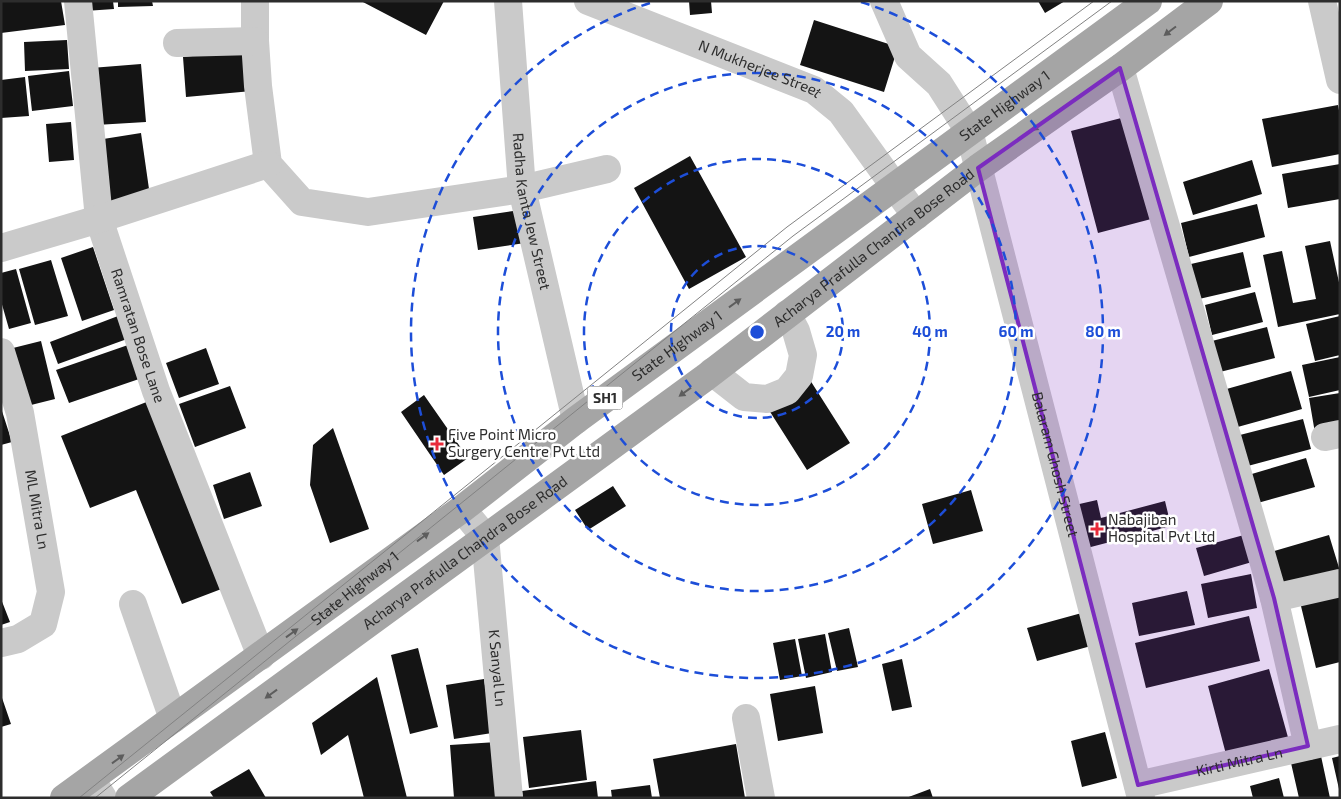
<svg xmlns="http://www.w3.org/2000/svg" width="1341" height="799" viewBox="0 0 1341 799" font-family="'Exo 2',sans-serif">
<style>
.building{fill:#141414}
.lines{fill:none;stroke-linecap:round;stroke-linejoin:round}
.minor{stroke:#cacaca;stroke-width:28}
.major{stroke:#a5a5a5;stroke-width:28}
.tram{stroke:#828282;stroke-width:1}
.oneway{fill:#5d5d5d}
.marked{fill:#7b2cbf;fill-opacity:0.2;stroke:#7b2cbf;stroke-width:4;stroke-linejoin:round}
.ring{fill:none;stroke:#1d4ed8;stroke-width:2.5;stroke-dasharray:9 6}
.poi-dot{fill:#e92b3a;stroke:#fff;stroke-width:2}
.labels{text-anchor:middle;stroke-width:5;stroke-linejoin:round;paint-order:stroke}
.shield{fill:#fff;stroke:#6c6c6c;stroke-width:1}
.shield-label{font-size:14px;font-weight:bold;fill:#2d2d2d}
.street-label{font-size:15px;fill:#2d2d2d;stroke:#fff}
.poi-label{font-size:15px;fill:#2d2d2d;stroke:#fff;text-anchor:start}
.centre{fill:#1d4ed8;stroke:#fff;stroke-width:2.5}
.ring-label{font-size:15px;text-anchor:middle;font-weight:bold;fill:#1d4ed8;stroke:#fff;stroke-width:5;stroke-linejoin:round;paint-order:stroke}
</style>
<rect width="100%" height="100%" fill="#fff"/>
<!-- building -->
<path class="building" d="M1,1h60l4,24 -64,8z
M84,1h29l1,8 -29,2z
M118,1h34l1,5 -35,1z
M361,1h83l-18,34z
M689,1h22l1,12 -22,2z
M1038,1h27l-20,12z
M814,20l84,27 -14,45 -84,-27z
M67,40l2,29 -44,2 -1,-29z
M248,50l4,41 -66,6 -3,-40z
M141,64l5,58 -50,3 -5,-57z
M69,71l4,35 -41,5 -4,-35z
M25,77l4,39 -28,2v-38z
M1338,105l2,11v38l-68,13 -10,-48z
M1129,116l26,102 -57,15 -27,-102z
M71,122l3,38 -25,2 -3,-38z
M141,133l9,63 -44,7 -9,-63z
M690,156l56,101 -57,32 -55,-101z
M1252,160l10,34 -69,21 -10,-33z
M1340,164v35l-52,9 -6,-34z
M1257,204l8,33 -76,20 -8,-34z
M520,210l5,33 -47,7 -5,-33z
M1330,241l10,46v27l-62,13 -15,-72 19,-4 11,52 23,-4 -11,-53z
M93,247l21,63 -32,11 -21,-63z
M1243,252l8,35 -52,12 -8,-35z
M51,260l17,56 -33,9 -16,-56z
M16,269l15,54 -22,6 -8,-28v-28z
M1255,292l8,30 -51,13 -7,-30z
M118,316l9,23 -69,25 -8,-22z
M1340,316v39l-25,6 -9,-37z
M1267,327l8,31 -55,14 -8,-31z
M41,341l14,58 -28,7 -14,-58z
M128,345l11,34 -70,24 -13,-33z
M206,348l13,36 -40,14 -13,-35z
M1340,357v33l-31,7 -7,-32z
M1291,371l11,38 -68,19 -11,-38z
M810,380l40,63 -43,27 -40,-63z
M230,386l16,42 -51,19 -16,-43z
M1340,393v36l-25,4 -6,-35z
M424,395l44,63 -24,17 -43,-63z
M149,401l75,187 -42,16 -46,-114 -46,18 -29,-72z
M1,408l11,34 -11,3z
M1303,419l8,30 -67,18 -8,-31z
M333,428l36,101 -39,14 -20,-58 3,-40z
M1306,458l9,29 -61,17 -9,-28z
M250,472l12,34 -38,13 -11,-34z
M613,486l13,20 -38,24 -13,-20z
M971,490l12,41 -50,13 -11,-40z
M1097,500l4,18 64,-17 6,25 -84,22 -12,-43z
M1244,535l8,27 -48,14 -8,-28z
M1329,535l11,36 -62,20 -11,-38z
M1251,574l6,34 -49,10 -7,-34z
M1187,591l8,34 -56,11 -7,-33z
M1340,593v69l-24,6 -16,-66z
M1,599l9,23 -9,3z
M1089,611l9,33 -61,17 -10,-33z
M1249,616l11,45 -114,27 -11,-45z
M849,628l9,39 -21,4 -9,-38z
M825,634l7,38 -26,6 -8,-39z
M795,639l7,37 -22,4 -7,-37z
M418,648l20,79 -28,7 -19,-79z
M902,659l10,48 -20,4 -10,-47z
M1269,669l20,72 -62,17 -19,-72z
M377,677l30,121h-43l-16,-63 -27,20 -9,-32z
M484,679l8,54 -38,6 -8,-54z
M815,686l8,47 -45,8 -8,-47z
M1,695l10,29 -10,3z
M581,730l6,50 -58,8 -6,-51z
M1105,732l12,46 -35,9 -11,-46z
M497,742l4,56h-47l-4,-53z
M736,744l9,54h-85l-7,-39z
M1321,756l9,42h-31l-8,-35z
M1340,756v33h-1l-7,-31z
M249,769l17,29h-52l-4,-6z
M1279,778l5,20h-31l-3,-12z
M596,781l2,17h-75l-1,-7z
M650,785l2,13h-40l-1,-8z
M930,789l3,9h-27z"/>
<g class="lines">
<!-- minor -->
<g class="minor">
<path id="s1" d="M78,1l21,218 57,172 105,265"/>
<path d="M255,1v40l3,45 10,78 34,38 66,10 154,-23 85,-20"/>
<path id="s2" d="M508,1l14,188 54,231"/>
<path id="s3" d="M588,1l226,89 27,22 75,104"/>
<path id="s4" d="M884,1l24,55 31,28 30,47 172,667"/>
<path d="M1322,1l18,79"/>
<path d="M177,43l78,-2"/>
<path d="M1120,68l154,530 34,148"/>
<path d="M1,248l98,-29 169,-55"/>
<path id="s5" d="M1,352l19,61 31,179 -8,32 -25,15 -17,4"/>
<path d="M712,372l32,25 23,2 20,-8 12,-15 4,-21 -7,-24 -9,-17"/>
<path d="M1325,437l15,-3"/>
<path id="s6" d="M462,509l23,28 24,261"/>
<path d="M1274,598l66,-15"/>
<path d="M133,604l40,115"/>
<path d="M746,718l15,80"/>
<path d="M91,779l12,19"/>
<path id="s7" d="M1138,785l202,-46"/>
</g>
<!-- major -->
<g class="major">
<path id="s8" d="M64,798l398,-289 114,-89 572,-419"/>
<path id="s9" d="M129,798l577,-421 272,-209 142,-100 89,-67"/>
</g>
<!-- tram -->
<g class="tram">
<path d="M79,798l708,-571 307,-226"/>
<path id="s10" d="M95,798l698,-562 319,-235"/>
</g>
</g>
<!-- one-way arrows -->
<defs><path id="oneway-solid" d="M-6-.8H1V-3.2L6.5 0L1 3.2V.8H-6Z" transform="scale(1.25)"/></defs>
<g class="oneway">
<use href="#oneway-solid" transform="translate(1170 31) rotate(143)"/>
<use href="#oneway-solid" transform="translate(1038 126) rotate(145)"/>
<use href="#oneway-solid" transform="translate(735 303) rotate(-36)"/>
<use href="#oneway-solid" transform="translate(685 392) rotate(144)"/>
<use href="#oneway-solid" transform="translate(423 537) rotate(-36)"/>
<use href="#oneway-solid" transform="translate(292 633) rotate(-36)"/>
<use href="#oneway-solid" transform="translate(271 694) rotate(144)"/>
<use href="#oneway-solid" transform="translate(118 759) rotate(-36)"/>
</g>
<!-- marked area -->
<path class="marked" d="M1120,68l154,530 34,148 -170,39 -160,-617z"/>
<!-- distance rings -->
<g class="ring">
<circle cx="757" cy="332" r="86"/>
<circle cx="757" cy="332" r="173"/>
<circle cx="757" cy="332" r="259"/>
<path d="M861 2A346 346 0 1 1 653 2"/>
</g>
<!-- markers -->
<g class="poi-dot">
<path d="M434.5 436.5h5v5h5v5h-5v5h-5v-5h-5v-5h5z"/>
<path d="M1094.5 521.5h5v5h5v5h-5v5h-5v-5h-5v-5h5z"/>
</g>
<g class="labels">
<!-- shield labels -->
<rect class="shield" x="587.5" y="386.5" width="35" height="23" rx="4"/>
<g class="shield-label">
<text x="605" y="403">SH1</text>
</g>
<!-- street labels -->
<g class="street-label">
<text dy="5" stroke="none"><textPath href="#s3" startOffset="185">N Mukherjee Street</textPath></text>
<text dy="5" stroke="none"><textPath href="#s8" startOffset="1168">State Highway 1</textPath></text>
<text dy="5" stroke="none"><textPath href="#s2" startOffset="212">Radha Kanta Jew Street</textPath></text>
<text dy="5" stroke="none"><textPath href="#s9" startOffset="926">Acharya Prafulla Chandra Bose Road</textPath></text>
<text dy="5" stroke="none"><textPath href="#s1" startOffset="342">Ramratan Bose Lane</textPath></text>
<text dy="5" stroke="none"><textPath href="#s8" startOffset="762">State Highway 1</textPath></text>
<text dy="5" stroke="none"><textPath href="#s4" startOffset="502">Balaram Ghosh Street</textPath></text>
<text dy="5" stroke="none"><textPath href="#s5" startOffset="162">ML Mitra Ln</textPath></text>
<text dy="5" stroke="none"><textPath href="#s9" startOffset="416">Acharya Prafulla Chandra Bose Road</textPath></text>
<text dy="5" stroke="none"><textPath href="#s10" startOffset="334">State Highway 1</textPath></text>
<text dy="5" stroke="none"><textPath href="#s6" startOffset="168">K Sanyal Ln</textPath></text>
<text dy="5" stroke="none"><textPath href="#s7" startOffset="104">Kirti Mitra Ln</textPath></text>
</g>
<!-- poi labels -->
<g class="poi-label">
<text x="448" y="440">Five Point Micro<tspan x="448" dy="17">Surgery Centre Pvt Ltd</tspan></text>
<text x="1108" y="525">Nabajiban<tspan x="1108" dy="17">Hospital Pvt Ltd</tspan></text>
</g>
</g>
<circle cx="757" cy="332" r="8" class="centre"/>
<g class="ring-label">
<text x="843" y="337">20 m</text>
<text x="930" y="337">40 m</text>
<text x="1016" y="337">60 m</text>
<text x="1103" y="337">80 m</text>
</g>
<!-- border -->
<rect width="1341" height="799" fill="none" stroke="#2d2d2d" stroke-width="5"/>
</svg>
